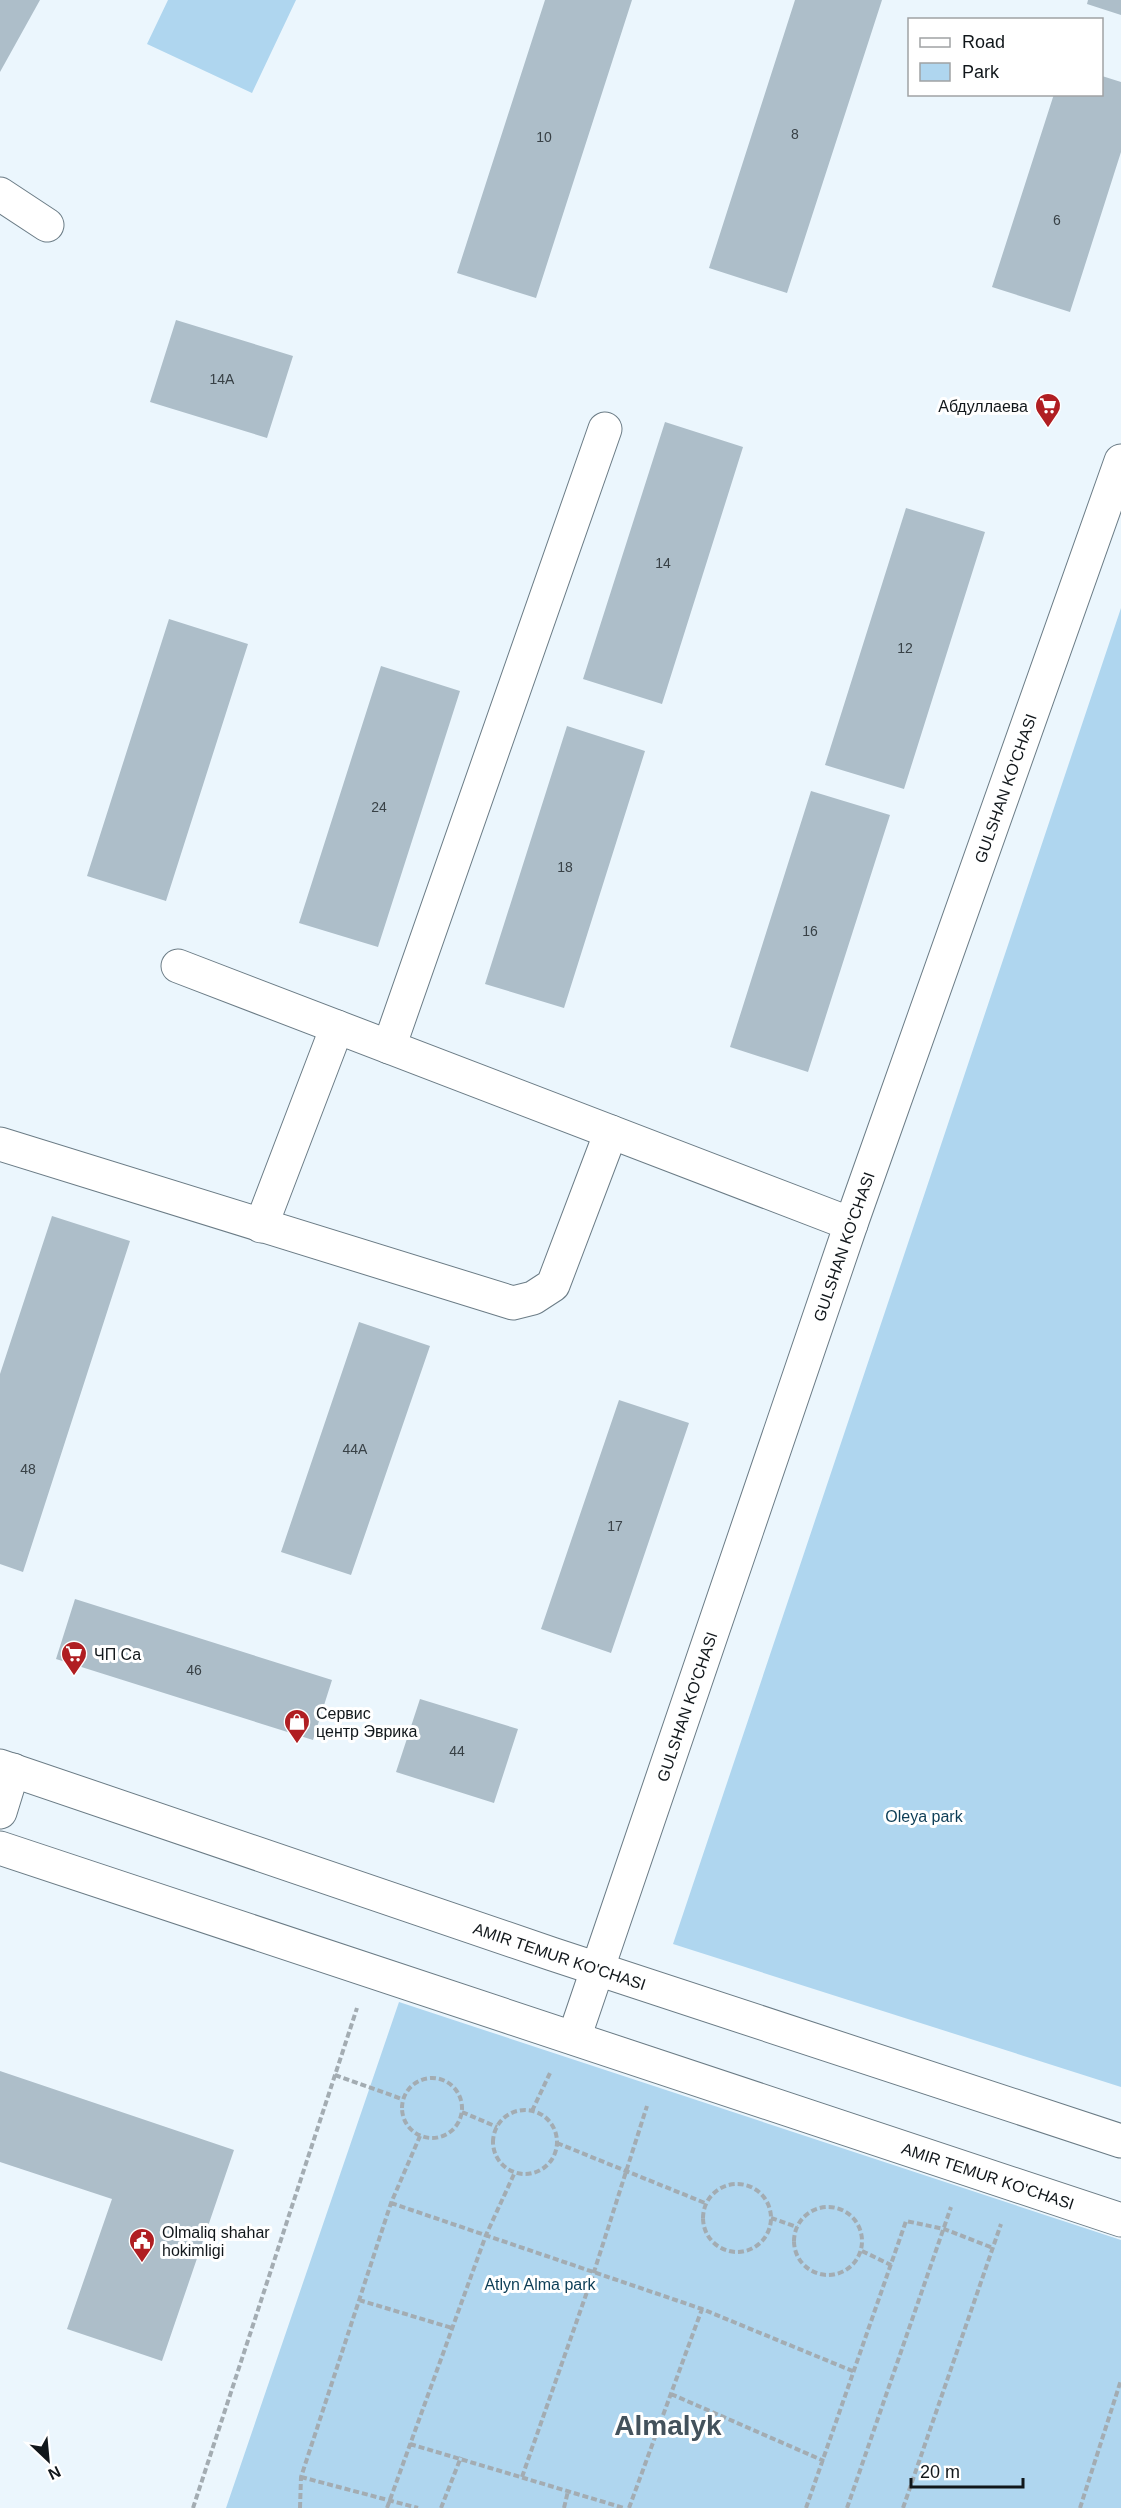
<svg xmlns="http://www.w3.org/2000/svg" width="1121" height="2508" viewBox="0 0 1121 2508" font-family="Helvetica,sans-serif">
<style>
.green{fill:#afd6ef}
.building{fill:#adbec9}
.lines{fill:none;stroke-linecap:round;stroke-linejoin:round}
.minor-casing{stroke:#6b7c86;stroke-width:35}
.major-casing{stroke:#6b7c86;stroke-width:35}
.path{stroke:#a3acb2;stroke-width:4;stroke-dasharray:6 3;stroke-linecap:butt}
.minor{stroke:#fff;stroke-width:33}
.major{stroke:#fff;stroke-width:33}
.labels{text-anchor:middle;stroke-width:6;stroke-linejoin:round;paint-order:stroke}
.number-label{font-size:14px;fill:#384146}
.poi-label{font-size:16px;fill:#11171b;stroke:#fff;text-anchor:start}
.street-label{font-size:16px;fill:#11171b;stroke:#fff}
.park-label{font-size:16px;fill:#0c3d56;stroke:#fff}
.town-label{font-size:28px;font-weight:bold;fill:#43525c;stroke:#fff}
</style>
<rect width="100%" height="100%" fill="#ebf6fd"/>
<!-- green -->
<path class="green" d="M168,0h128l-44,93 -105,-49z
M1121,608v1479l-448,-143z
M399,2002l722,238v268h-895z"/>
<!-- building -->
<path class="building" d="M0,0h40l-40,72z
M545,0h87l-96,298 -79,-25z
M795,0h87l-95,293 -78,-25z
M1088,0h33v15l-34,-11z
M1102,76l19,6v70l-51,160 -78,-25 62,-193h48z
M176,320l117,36 -26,82 -117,-36z
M665,422l78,25 -81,257 -79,-25z
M906,508l79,24 -81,257 -79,-24z
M169,619l79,25 -82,257 -79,-25z
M381,666l79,25 -82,256 -79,-24z
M567,726l78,25 -81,257 -79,-24z
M811,791l79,24 -82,257 -78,-25z
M52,1216l78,25 -107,331 -23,-8v-190z
M359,1322l71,24 -79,229 -70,-23z
M619,1400l70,23 -78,230 -70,-24z
M75,1599l257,81 -19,60 -257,-81z
M420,1699l98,30 -24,74 -98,-31z
M0,2071l234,79 -72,211 -95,-32 45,-130 -112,-37z"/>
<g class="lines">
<defs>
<g id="minor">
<path d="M0,194l47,31"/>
<path d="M178,966l673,258"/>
<path d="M389,1047l216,-618"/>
<path d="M0,1144l513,159 20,-5 20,-13 58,-153"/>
<path d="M261,1226l76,-199"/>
<path d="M0,1812l13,-42"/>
<path id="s1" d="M574,2038l277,-814 270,-763"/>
</g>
<g id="major">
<path id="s2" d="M0,1766l552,188 569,187"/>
<path id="s3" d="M0,1848l1121,372"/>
</g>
</defs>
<!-- minor casing -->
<use href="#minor" class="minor-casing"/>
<!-- major casing -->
<use href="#major" class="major-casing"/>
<!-- path -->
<path class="path" d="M335,2075l67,24
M402 2108a30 30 0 1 1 60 0a30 30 0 1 1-60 0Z
M493 2142a32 32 0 1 1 64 0a32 32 0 1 1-64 0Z
M532,2111l18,-38
M462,2112l35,15
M557,2143l148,60
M703 2218a34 34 0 1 1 68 0a34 34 0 1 1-68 0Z
M391,2203l311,106 153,63
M794 2241a34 34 0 1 1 68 0a34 34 0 1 1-68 0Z
M771,2218l26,9
M862,2251l29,14
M359,2300l93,28
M671,2394l153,67
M410,2444l214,64
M301,2477l117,31
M522,2477l72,-205 53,-166
M193,2508l164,-500
M300,2508l1,-31 90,-274 29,-67
M387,2508l99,-273 29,-63
M441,2508l20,-51
M564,2508l4,-17
M629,2508l73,-199
M806,2508l100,-287 38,8 49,19
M847,2508l104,-301
M903,2508l98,-284
M1080,2508l41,-128"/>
<!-- minor -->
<use href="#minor" class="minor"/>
<!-- major -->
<use href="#major" class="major"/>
</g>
<!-- icons -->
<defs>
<symbol id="supermarket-pin" viewBox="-11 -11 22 30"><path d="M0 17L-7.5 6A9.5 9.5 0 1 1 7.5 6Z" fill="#b01e22" stroke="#fff"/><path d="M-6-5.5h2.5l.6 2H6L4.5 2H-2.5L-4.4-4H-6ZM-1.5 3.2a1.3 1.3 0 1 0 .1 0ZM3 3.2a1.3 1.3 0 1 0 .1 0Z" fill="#fff"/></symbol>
<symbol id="shop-pin" viewBox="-11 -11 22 30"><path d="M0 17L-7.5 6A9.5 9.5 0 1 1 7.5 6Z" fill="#b01e22" stroke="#fff"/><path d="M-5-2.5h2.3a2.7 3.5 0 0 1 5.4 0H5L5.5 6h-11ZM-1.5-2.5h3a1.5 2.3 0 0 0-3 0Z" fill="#fff"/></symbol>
<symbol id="civic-pin" viewBox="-11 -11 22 30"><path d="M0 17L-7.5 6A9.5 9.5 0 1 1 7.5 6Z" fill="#b01e22" stroke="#fff"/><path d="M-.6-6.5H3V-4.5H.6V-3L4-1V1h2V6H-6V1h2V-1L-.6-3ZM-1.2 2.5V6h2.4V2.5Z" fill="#fff"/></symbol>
</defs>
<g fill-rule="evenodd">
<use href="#supermarket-pin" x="1033" y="391" width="30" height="40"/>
<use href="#supermarket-pin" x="59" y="1639" width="30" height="40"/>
<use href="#shop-pin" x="282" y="1707" width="30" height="40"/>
<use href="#civic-pin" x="127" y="2226" width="30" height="40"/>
</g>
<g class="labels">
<!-- number labels -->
<g class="number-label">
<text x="795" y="139">8</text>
<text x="544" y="142">10</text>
<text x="1057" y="225">6</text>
<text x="222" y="384">14А</text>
<text x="663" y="568">14</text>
<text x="905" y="653">12</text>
<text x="379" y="812">24</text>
<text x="565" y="872">18</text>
<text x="810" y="936">16</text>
<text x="355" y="1454">44А</text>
<text x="28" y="1474">48</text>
<text x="615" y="1531">17</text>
<text x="194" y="1675">46</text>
<text x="457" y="1756">44</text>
</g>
<!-- poi labels -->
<g class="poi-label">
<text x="1028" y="412" text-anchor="end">Абдуллаева</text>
<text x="94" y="1660">ЧП Са</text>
<text x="316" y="1719">Сервис<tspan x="316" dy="18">центр Эврика</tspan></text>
<text x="162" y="2238">Olmaliq shahar<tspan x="162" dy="18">hokimligi</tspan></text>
</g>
<!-- street labels -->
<g class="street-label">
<text dy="6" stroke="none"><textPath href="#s1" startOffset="1322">GULSHAN KO'CHASI</textPath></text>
<text dy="6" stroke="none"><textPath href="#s1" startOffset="836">GULSHAN KO'CHASI</textPath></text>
<text dy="6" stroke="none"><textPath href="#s1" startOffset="350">GULSHAN KO'CHASI</textPath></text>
<text dy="6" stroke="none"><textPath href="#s2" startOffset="591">AMIR TEMUR KO'CHASI</textPath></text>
<text dy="6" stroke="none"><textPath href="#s3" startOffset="1041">AMIR TEMUR KO'CHASI</textPath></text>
</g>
<!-- park labels -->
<g class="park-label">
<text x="924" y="1822">Oleya park</text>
<text x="540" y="2290">Atlyn Alma park</text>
</g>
<!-- town labels -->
<g class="town-label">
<text x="668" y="2435">Almalyk</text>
</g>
</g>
<!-- legend -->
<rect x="908" y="18" width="195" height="78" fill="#ffffff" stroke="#a0a2a4" stroke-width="1.5"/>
<rect x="920" y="38" width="30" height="9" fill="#ffffff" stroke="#a0a2a4" stroke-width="1.5"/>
<text x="962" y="48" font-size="18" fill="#11171b">Road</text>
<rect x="920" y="63" width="30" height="18" fill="#afd6ef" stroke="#a0a2a4" stroke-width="1.5"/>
<text x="962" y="78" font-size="18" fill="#11171b">Park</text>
<!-- north arrow -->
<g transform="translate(48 2460) rotate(154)" stroke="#ffffff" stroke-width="4.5" paint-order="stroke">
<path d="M0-4.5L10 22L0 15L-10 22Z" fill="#11171b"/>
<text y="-9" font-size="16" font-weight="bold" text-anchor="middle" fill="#11171b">N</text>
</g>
<!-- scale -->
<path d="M911 2478v9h112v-9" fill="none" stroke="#11171b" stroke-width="3"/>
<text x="920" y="2478" font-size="18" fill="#11171b" stroke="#ffffff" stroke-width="4.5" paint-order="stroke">20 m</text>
</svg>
